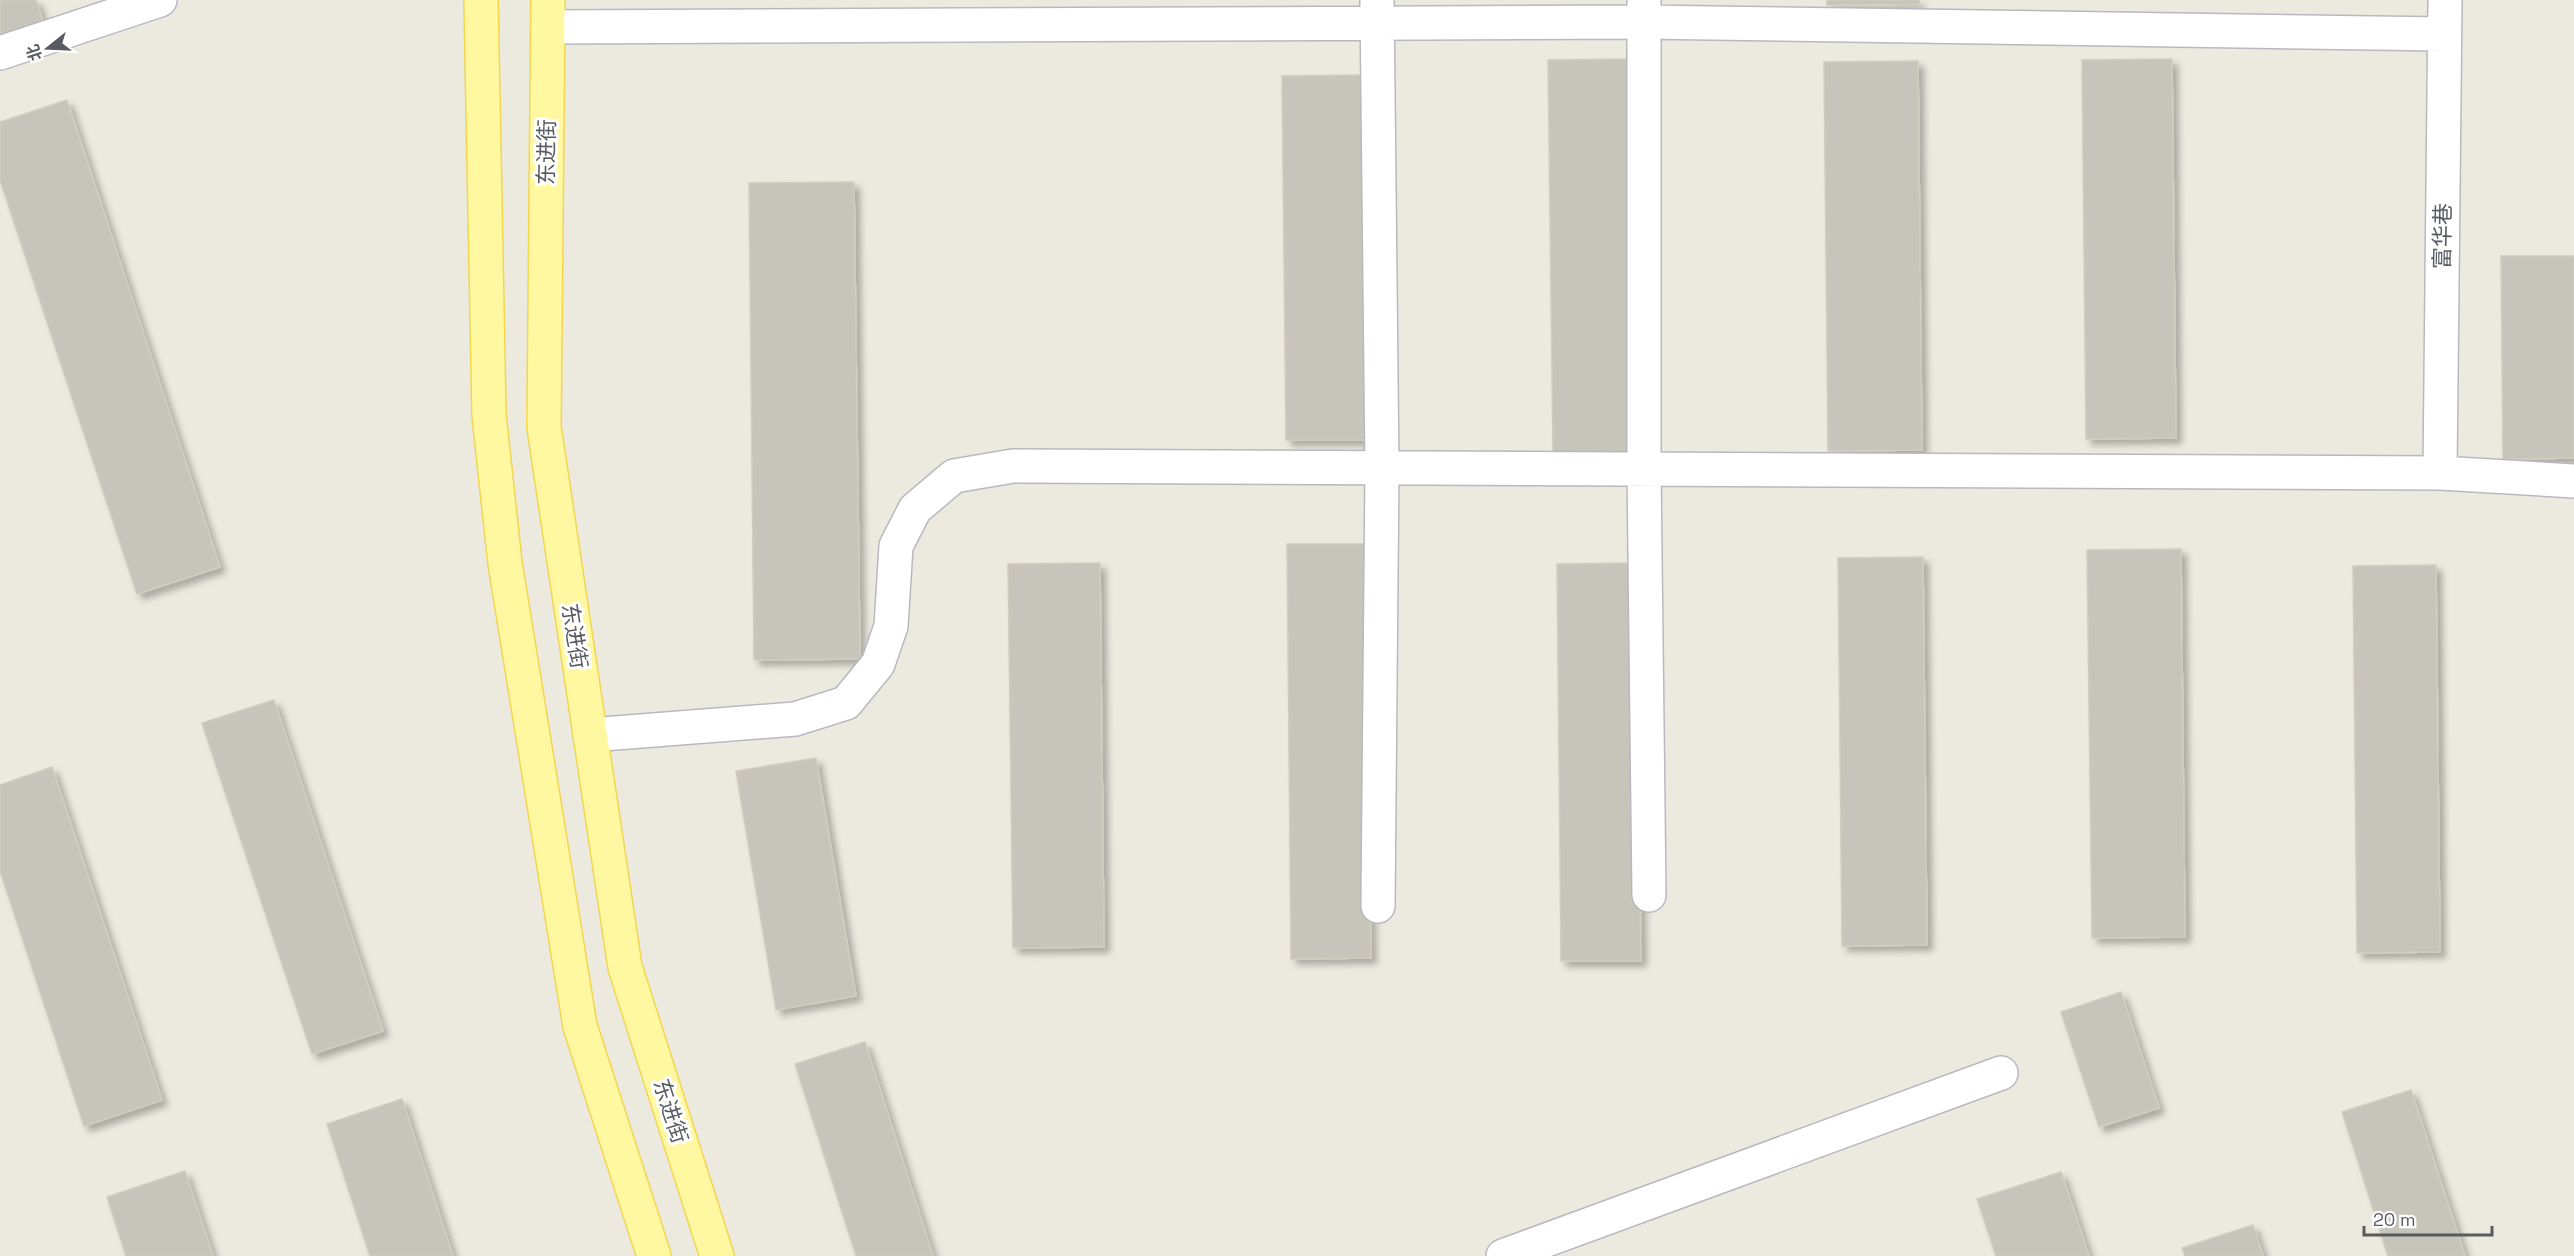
<svg xmlns="http://www.w3.org/2000/svg" width="2574" height="1256" viewBox="0 0 2574 1256" font-family="'Space Grotesk','Noto Sans SC',sans-serif">
<style>
.building{fill:#c7c4bc;stroke:#d0ccbe;stroke-width:1.5;filter:url(#shadow)}
.lines{fill:none;stroke-linecap:round;stroke-linejoin:round}
.minor-casing{stroke:#b7b9bf;stroke-width:36}
.major-casing{stroke:#f4d550;stroke-width:36}
.minor{stroke:#fff;stroke-width:33}
.major{stroke:#fff8a1;stroke-width:33}
.labels{text-anchor:middle;stroke-width:6;stroke-linejoin:round;paint-order:stroke}
.street-label{font-size:22px;fill:#585b61;stroke:#fff}
</style>
<defs>
<filter id="shadow"><feDropShadow dx="5.5" dy="5.5" stdDeviation="3" flood-color="#0004"/></filter>
</defs>
<rect width="100%" height="100%" fill="#eceadf"/>
<!-- building -->
<path class="building" d="M0,0h36l9,28 -45,15z
M1827,0h92v4l-92,1z
M1627,59l4,393 -78,1 -5,-393z
M2172,59l4,379 -90,1 -4,-379z
M1918,61l4,389 -94,1 -4,-389z
M1362,75l4,365h-80l-4,-364z
M67,100l153,467 -83,27 -137,-414v-58z
M854,182l6,477 -106,1 -5,-477z
M2501,256h73v202l-71,1z
M1287,544h79l5,414 -80,1z
M2181,549l4,388 -93,1 -5,-388z
M1923,557l4,388 -85,1 -4,-388z
M1100,563l4,384 -91,1 -5,-384z
M1636,563l5,398h-80l-4,-397z
M2436,565l4,387 -83,1 -4,-387z
M274,700l109,331 -71,23 -110,-331z
M816,758l40,238 -80,14 -40,-239z
M52,767l110,333 -78,26 -84,-255v-86z
M2121,992l38,116 -60,19 -38,-115z
M865,1042l68,214h-77l-61,-192z
M2411,1090l54,166h-77l-46,-144z
M402,1099l51,157h-83l-43,-132z
M185,1171l28,85h-87l-19,-59z
M2061,1172l28,84h-93l-19,-57z
M2253,1225l10,31h-78l-3,-8z"/>
<g class="lines">
<defs>
<path id="minor" d="M1377,0l5,468 -4,438
M1644,0v469l5,426
M548,27l1096,-5 800,12
M0,53l160,-53
M2440,473l5,-473
M590,735l205,-16 51,-16 32,-39 13,-38 5,-80 19,-37 39,-33 59,-10 1427,7 134,8
M1503,1256l498,-183"/>
<path id="major" d="M481,0l8,415 16,148 75,463 74,230
M548,0l-4,427 81,540 92,289"/>
</defs>
<!-- minor casing -->
<use href="#minor" class="minor-casing"/>
<!-- major casing -->
<use href="#major" class="major-casing"/>
<!-- minor -->
<use href="#minor" class="minor"/>
<!-- major -->
<use href="#major" class="major"/>
</g>
<g class="labels">
<!-- street labels -->
<g class="street-label">
<text transform="translate(546 152) rotate(-89)" y="8">东进街</text>
<text transform="translate(2442 236) rotate(-89)" y="8">富华巷</text>
<text transform="translate(575 636) rotate(81)" y="8">东进街</text>
<text transform="translate(671 1111) rotate(72)" y="8">东进街</text>
</g>
</g>
<!-- north arrow -->
<g transform="translate(48 48) rotate(252)" stroke="#ffffff" stroke-width="4.5" paint-order="stroke">
<path d="M0-4.5L10 22L0 15L-10 22Z" fill="#585b61"/>
<text y="-9" font-size="16" font-weight="bold" text-anchor="middle" fill="#585b61">北</text>
</g>
<!-- scale -->
<path d="M2364 1226v9h128v-9" fill="none" stroke="#585b61" stroke-width="3"/>
<text x="2373" y="1226" font-size="18" fill="#585b61" stroke="#ffffff" stroke-width="4.5" paint-order="stroke">20 m</text>
</svg>
